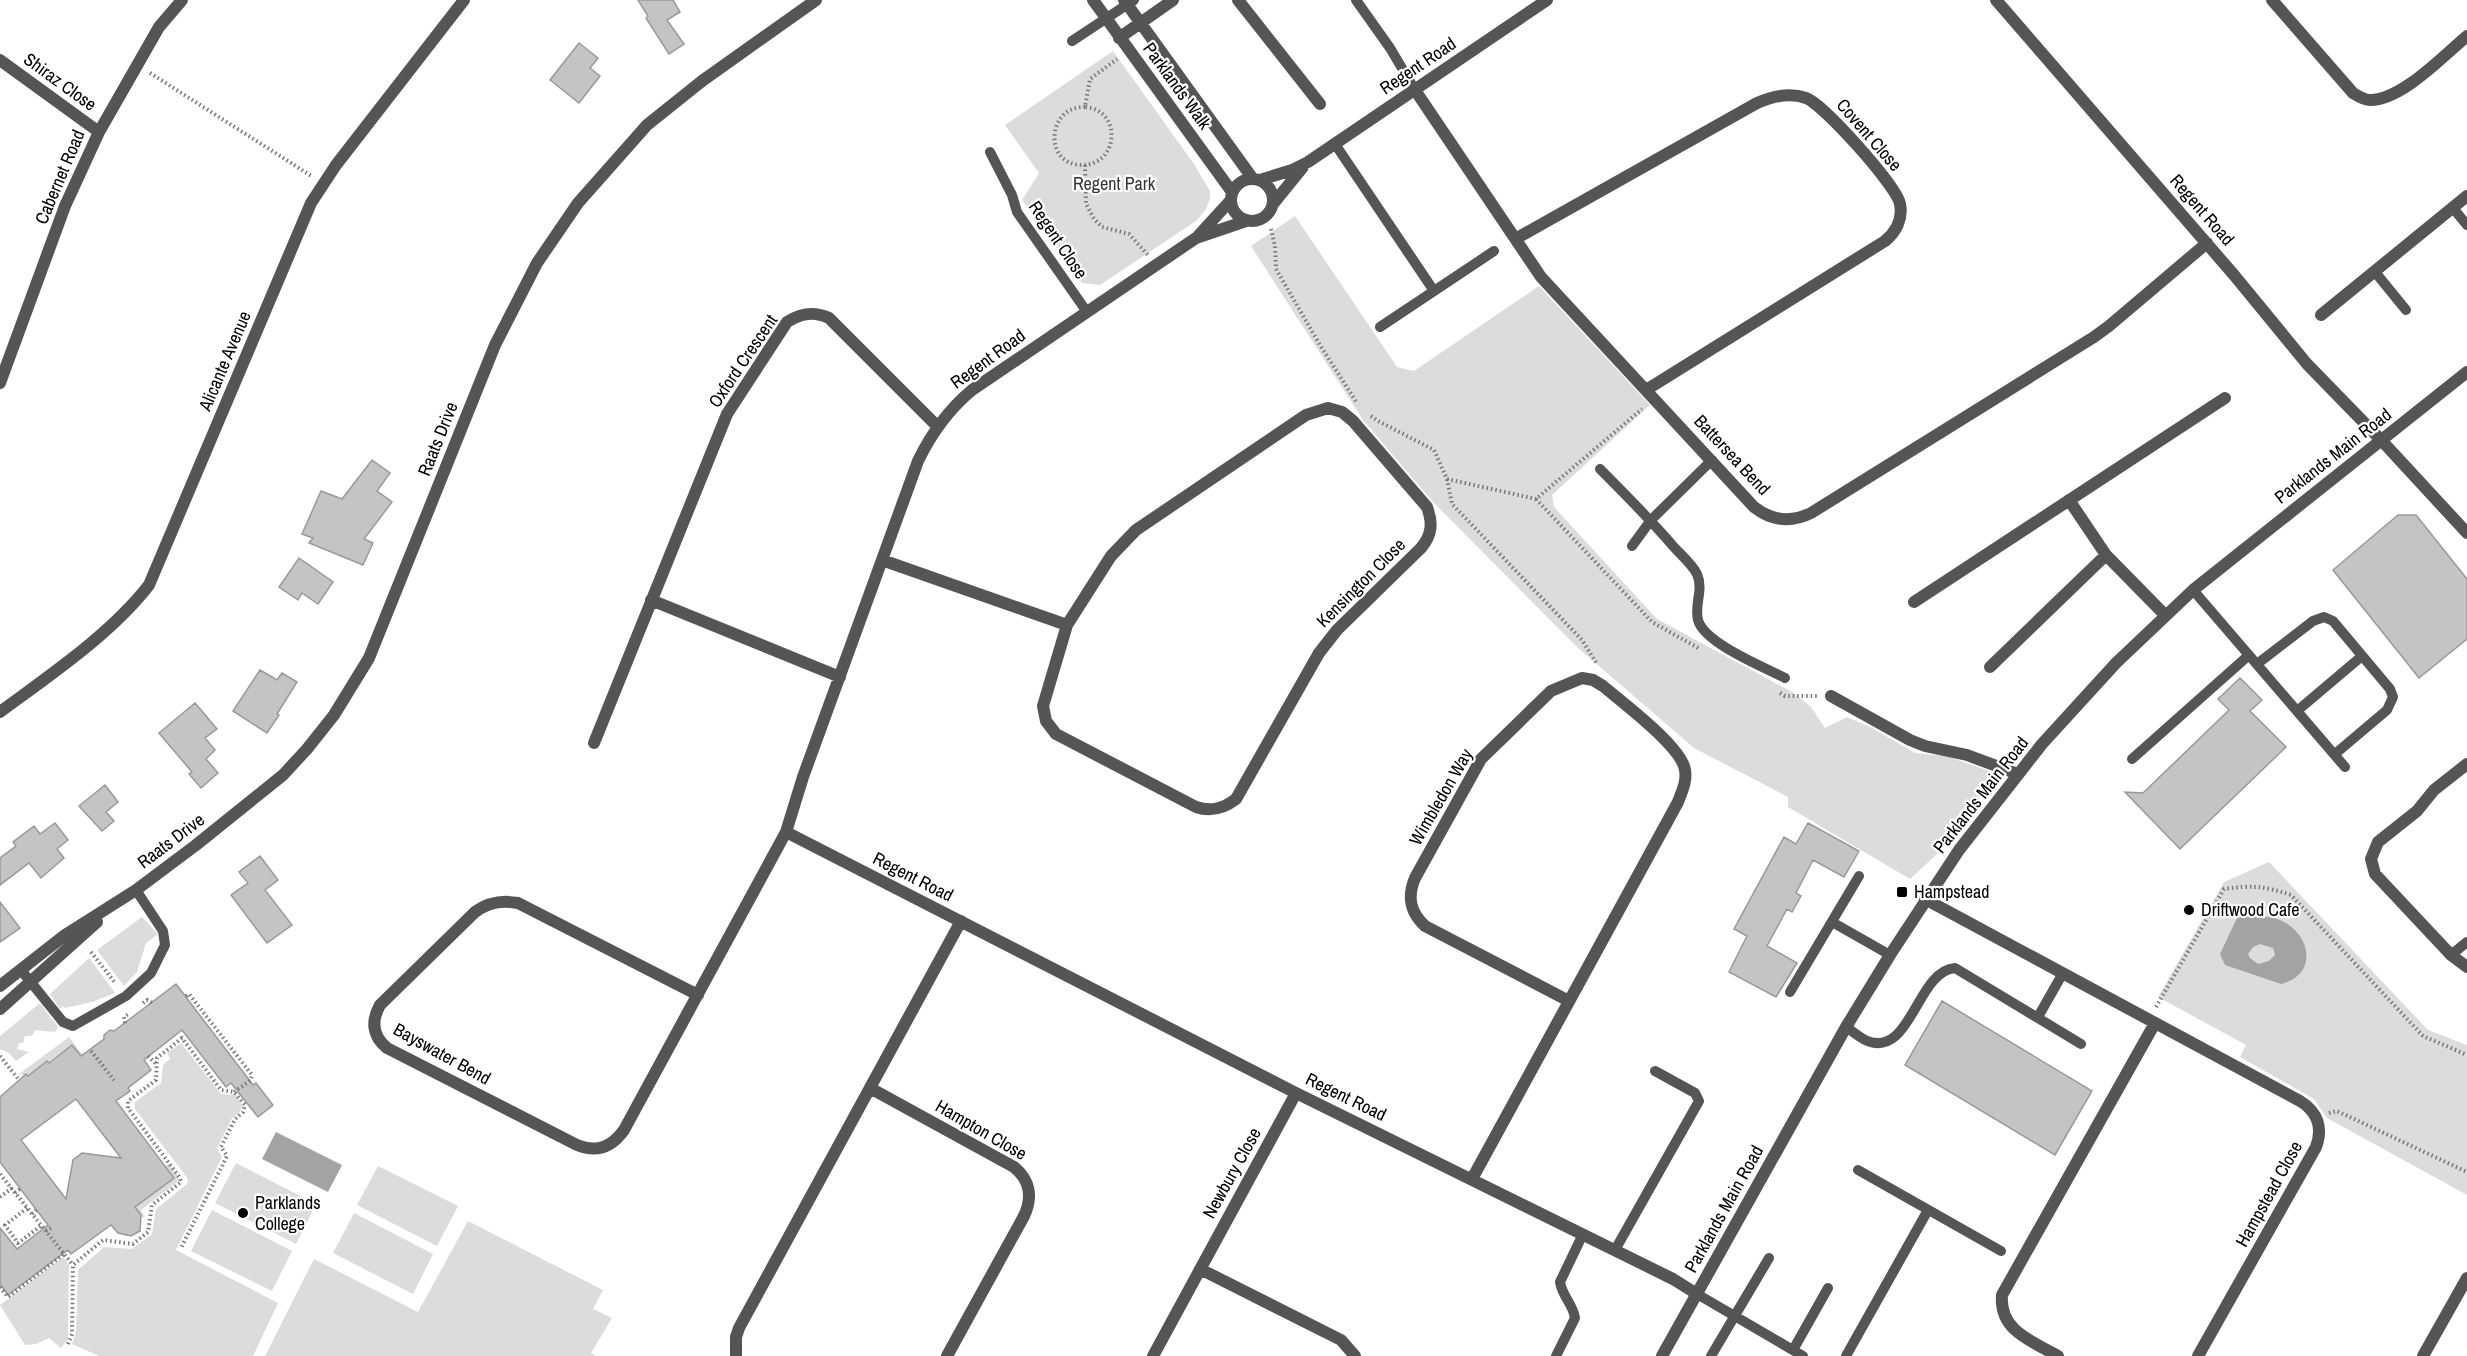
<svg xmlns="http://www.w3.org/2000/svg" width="2467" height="1356" viewBox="0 0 2467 1356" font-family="'Archivo Narrow',sans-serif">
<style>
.green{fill:#dcdcdc}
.water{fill:#a3a3a3;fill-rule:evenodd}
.building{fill:#c4c4c4;stroke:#999;stroke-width:1.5;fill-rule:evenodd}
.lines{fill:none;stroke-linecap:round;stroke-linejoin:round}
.path{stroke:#777;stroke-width:4;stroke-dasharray:1.5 3;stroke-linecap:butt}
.service{stroke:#555;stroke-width:10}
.minor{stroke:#555;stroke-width:12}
.tertiary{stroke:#555;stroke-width:12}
.poi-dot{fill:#000;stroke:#fff;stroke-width:2}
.labels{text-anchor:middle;stroke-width:4.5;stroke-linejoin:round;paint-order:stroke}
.street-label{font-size:18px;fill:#000;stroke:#fff}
.park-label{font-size:18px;fill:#333;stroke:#fff}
.poi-label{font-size:18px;fill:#000;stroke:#fff;text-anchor:start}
</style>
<rect width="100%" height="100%" fill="#fff"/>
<!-- green -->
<path class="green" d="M1113,51l81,113 16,27v8l-4,10 -10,12 -96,64 -18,-2 -60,-83 17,-27 -34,-48z
M1295,216l102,151 17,4 125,-85 111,119 -98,90 2,12 103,112 137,74 17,14 14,21 22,-11 25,11 43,25 31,3 52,18 -62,81 -26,24 -122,-72v-10l-94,-49 -117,-101 -144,-145 -70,-82 -112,-174z
M2269,862l159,168 39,15v150l-140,-77 -13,-19 -74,-42 6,-12 -88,-48 66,-115z
M142,917l16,17 -12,9 -9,29 -13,14 -27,-36z
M89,958l26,35 -23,9 -27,6 -2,-2 -3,3 -10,-15z
M40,1003l18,24 -3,5 -20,-2 -3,6h-7l-2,7h-4l-2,6 12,3 -13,9 -7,-8 -9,-4v-13z
M69,1037l13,17 4,-2 21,39 -35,-46 -44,31 -9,-2z
M181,1043l40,51 15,1 6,10 -2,7 -8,6 -15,30 5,9 -46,93 102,53 -25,53h-154l-27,-12 4,-12 2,-62 26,-23 28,2 20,-15 4,-25 31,-25 1,-5 -53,-70v-7l26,-19 2,-18 7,-6 -3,-6z
M236,1163l80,41 -20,40 -81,-41z
M169,1164l9,12 -1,6 -36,28 4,7 -2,1 -19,-25 27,2 23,-17 -9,-12z
M378,1166l80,40 -21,40 -80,-41z
M212,1210l80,41 -20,40 -81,-40z
M354,1213l79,41 -20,40 -80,-41z
M468,1221l135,69 -10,19 19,9 -21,35 5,3h-331l49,-97 104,53z
M63,1257l6,8 -1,74 -7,9 -12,-10 -13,6 -11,1 -25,-40z"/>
<!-- water -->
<path class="water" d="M2243,916c13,0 26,-1 37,4 31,13 39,55 1,64l-56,-19 -5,-11 17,-36zM2260,944l13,4 2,7 -6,6 -11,3 -8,-6 -2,-4 5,-7z
M276,1132l66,33 -14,27 -66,-33z"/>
<!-- building -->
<path class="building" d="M638,0h35l7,12 -13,8 17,24 -15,10 -23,-36 2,-2z
M579,43l19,15 -8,10 10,8 -21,27 -29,-23z
M372,460l18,13 -13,18 15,11 -28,37 9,4 -10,22 -54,-22 4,-5 -11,-4 19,-43 21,8z
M2398,515h18l51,64v60l-48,39 -86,-108z
M299,558l34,24 -15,22 -16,-11 -4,7 -19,-13z
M260,670l17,10 5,-7 15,9 -20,32 2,1 -12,18 -34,-22z
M2240,678l22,22 -12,11 36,36 -106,102 -55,-57 18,1 86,-83 -11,-11z
M195,703l22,26 -12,9 10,12 -9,9 12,14 -17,15 -12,-14 3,-2 -33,-39z
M105,785l13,17 -12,10 8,9 -12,10 -23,-25z
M55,823l13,17 -11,9 7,9 -23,20 -12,-15 -29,22v-27l16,-12 -3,-4 21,-16 6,8z
M1808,823l51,28 -15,26 -31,-17 -17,33 5,3 -9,16 -5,-3 -20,37 30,17 -21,34 -47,-25 18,-36 -13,-7 50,-92 12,7z
M260,856l18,24 -13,10 27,35 -25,18 -36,-48 17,-12 -9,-11z
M0,902l20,26 -20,14z
M176,984l77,101 3,-2 17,22 -15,12 -27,-34 -5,4 -44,-57 -38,30 7,10 -23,18 2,3 -14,10 58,77 -39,29 6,8 -1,16 -9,5 -13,-3 -7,-8 -40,29 -3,-4 -60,45 -8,-11v-56l17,21 31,-24 -48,-63v-65l26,-23 2,2 19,-15 2,2 23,-18 9,11 23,-17v-4l6,-5 4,1zM76,1099l45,59 -39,-5 -9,7 -7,39 -45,-59z
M1942,1001l150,90 -37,64 -150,-90z"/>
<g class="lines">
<!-- path -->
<path class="path" d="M150,73l163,104
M1085,107c-38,-1 -42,57 -4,58 38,1 42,-55 4,-58l5,-28 27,-20
M1085,165l1,39 8,15 8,8 27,7 19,21
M1271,229l4,17 1,23 44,76 37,58
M1371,416l7,5 56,29 13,29 5,25 130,136 15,24
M1447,479l89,20 106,-90
M1536,499l116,123 48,27
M1780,693l5,3h32
M91,952l25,32
M186,996l3,-2 63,81 -1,5 -17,12
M143,1003l4,-3 5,3
M2156,1007l68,-118c28,-4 40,-3 67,6l132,141 44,19
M125,1023l-1,-6 6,-4
M91,1051l23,29
M0,1056l19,24
M148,1056l9,9
M2329,1113l8,-2 130,61
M0,1174l73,91
M15,1193l5,-4
M0,1197l12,-9
M27,1208l-22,17 13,18 23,-17
M32,1214l4,-4
M46,1231l5,-3
M0,1287l8,10 56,-43
M68,1344l4,-10 1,-69 30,-25 30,4 15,-12 4,-27 29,-23 -1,-4 -52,-70v-7l28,-21 1,-22 25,-20 39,52 13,2 11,13 -2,7 -8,7 -14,28 6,9 -46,92"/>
<!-- service -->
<path class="service" d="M1356,0l34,48 25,42
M1072,41l62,-41
M1335,144l99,147
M990,152l22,43 5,17 70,100
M2453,208l14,17
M2375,272l31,38
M1380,327l114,-76
M1600,469c25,25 50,50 73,77 8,9 19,18 24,28 7,16 -3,30 1,46 6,23 66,47 87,58
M1632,546l19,-26 61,-60
M2193,590l152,177
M2257,664l56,-43 11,-4 9,4 57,68 3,8 -6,13 -52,44
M2297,711l65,-55
M2132,759l117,-104
M1832,922l58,33
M2451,955l16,-13
M21,970l42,52 10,4 53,-30 25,-23 14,-28 -2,-14 -27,-41
M1790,992l69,-116
M2038,1017l25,-44
M1846,1027c6,4 13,10 19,13 46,21 51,-69 90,-72l126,76
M1858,1170l143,81
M1615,1250l84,-149 -4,-8 -40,-22
M1697,1294l106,62
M1793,1350l35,-62
M1556,1356l19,-38c-2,-14 -13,-22 -15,-36l23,-48
M1711,1356l58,-98
M1846,1356l82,-146"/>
<!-- minor -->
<path class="minor" d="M1093,0l139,192
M1124,0l129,179
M1238,0l82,104
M1996,0l238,275 73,89 75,77 85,92
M2272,0l81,93c5,3 11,7 17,7 32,0 73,-44 97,-64
M1119,38l54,-38
M0,60l99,72
M1415,90l126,187 213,230c18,14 37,16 57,6l283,-176 15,-11 98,-83
M1231 200a21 21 0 1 1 42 0a21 21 0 1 1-42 0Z
M1260,180l32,-10 16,-8 239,-162
M1273,204l30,-37
M1199,235l32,-35
M1517,238l240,-135c16,-7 32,-11 49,-5 17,6 91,88 94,106 3,15 -4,28 -15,37l-239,149
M2321,315l146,-119
M0,383l65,-177 34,-74 60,-105 23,-27
M1328,408l14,4 11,9 74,86c6,16 5,28 -6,41l-84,82 -18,23 -83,146c-13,10 -25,13 -40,8l-140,-73 -10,-13 -3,-15 24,-81 44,-69 25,-26 170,-115z
M2069,500l37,55 59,60
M882,560l185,65
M651,600l189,77
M1914,602l311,-204
M1990,667l116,-112
M1831,696l79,44 15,6 42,9 51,19
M0,712c50,-37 111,-78 149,-127l162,-382 25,-38 128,-165
M594,743l133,-329 60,-92c14,-9 27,-11 42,-4l108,108
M2467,764l-33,26 -17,21 -39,31 -7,17 4,15 76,81 16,12
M786,832l510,261 377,186 24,15
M1925,899l375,202c18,11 23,27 16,46l-118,209
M698,995l-180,-92c-16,-3 -29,-1 -43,9l-95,93c-9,16 -8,31 7,43l190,97c20,8 35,2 47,-15l162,-298 17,-55 115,-316c14,-29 30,-51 54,-71l224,-152 50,-17
M870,1088l144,79c16,13 19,30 10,49l-77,140
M1472,1179l206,-377c4,-11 9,-20 7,-32 -3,-23 -62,-67 -82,-84l-10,-6 -11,-2 -31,13 -70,68 -66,119c-8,19 -5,34 10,48l144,75
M1200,1269l141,71 14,16
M736,1356v-19l3,-9 222,-407
M1153,1356l143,-263
M2058,1356c-26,-15 -59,-25 -56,-61l153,-272
M2423,1356l44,-78"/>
<!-- tertiary -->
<path class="tertiary" d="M0,986l65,-51 71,-45 60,-45 87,-70 24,-26 27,-34 35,-57 126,-313 42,-82 41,-60 69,-78 55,-44 114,-81
M0,1009l97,-87
M1662,1356l184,-329 44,-72 69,-105 83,-106 74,-81 77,-73 274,-218"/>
</g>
<!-- markers -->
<g class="poi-dot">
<rect x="1896" y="886" width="12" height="12" rx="3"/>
<circle cx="2189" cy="910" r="6"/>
<circle cx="243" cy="1213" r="6"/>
</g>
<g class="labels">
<!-- street labels -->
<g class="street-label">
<text transform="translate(1418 66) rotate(-34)" y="6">Regent Road</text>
<text transform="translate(60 82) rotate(36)" y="6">Shiraz Close</text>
<text transform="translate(1177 86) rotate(54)" y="6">Parklands Walk</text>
<text transform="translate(1869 135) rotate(49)" y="6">Covent Close</text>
<text transform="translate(60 177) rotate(-67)" y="6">Cabernet Road</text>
<text transform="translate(2202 210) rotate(49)" y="6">Regent Road</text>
<text transform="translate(1058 240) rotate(56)" y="6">Regent Close</text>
<text transform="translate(988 359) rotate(-36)" y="6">Regent Road</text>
<text transform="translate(225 361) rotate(-67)" y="6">Alicante Avenue</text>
<text transform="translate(743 361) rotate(-56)" y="6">Oxford Crescent</text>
<text transform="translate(438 439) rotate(-68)" y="6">Raats Drive</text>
<text transform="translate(1732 455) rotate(47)" y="6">Battersea Bend</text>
<text transform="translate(2333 456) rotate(-38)" y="6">Parklands Main Road</text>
<text transform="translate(1361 583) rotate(-45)" y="6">Kensington Close</text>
<text transform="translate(1981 795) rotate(-52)" y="6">Parklands Main Road</text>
<text transform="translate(1441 797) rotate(-60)" y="6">Wimbledon Way</text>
<text transform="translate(171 841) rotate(-37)" y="6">Raats Drive</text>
<text transform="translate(913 877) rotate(27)" y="6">Regent Road</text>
<text transform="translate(442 1054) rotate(29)" y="6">Bayswater Bend</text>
<text transform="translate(1346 1097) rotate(26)" y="6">Regent Road</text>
<text transform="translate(981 1130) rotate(30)" y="6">Hampton Close</text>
<text transform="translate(1232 1173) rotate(-61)" y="6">Newbury Close</text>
<text transform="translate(2269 1194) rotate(-61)" y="6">Hampstead Close</text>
<text transform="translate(1724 1209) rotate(-61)" y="6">Parklands Main Road</text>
</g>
<!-- park labels -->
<g class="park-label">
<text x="1114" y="190">Regent Park</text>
</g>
<!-- poi labels -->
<g class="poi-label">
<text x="1914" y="898">Hampstead</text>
<text x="2201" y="916">Driftwood Cafe</text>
<text x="255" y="1209">Parklands<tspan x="255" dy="21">College</tspan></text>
</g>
</g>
</svg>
